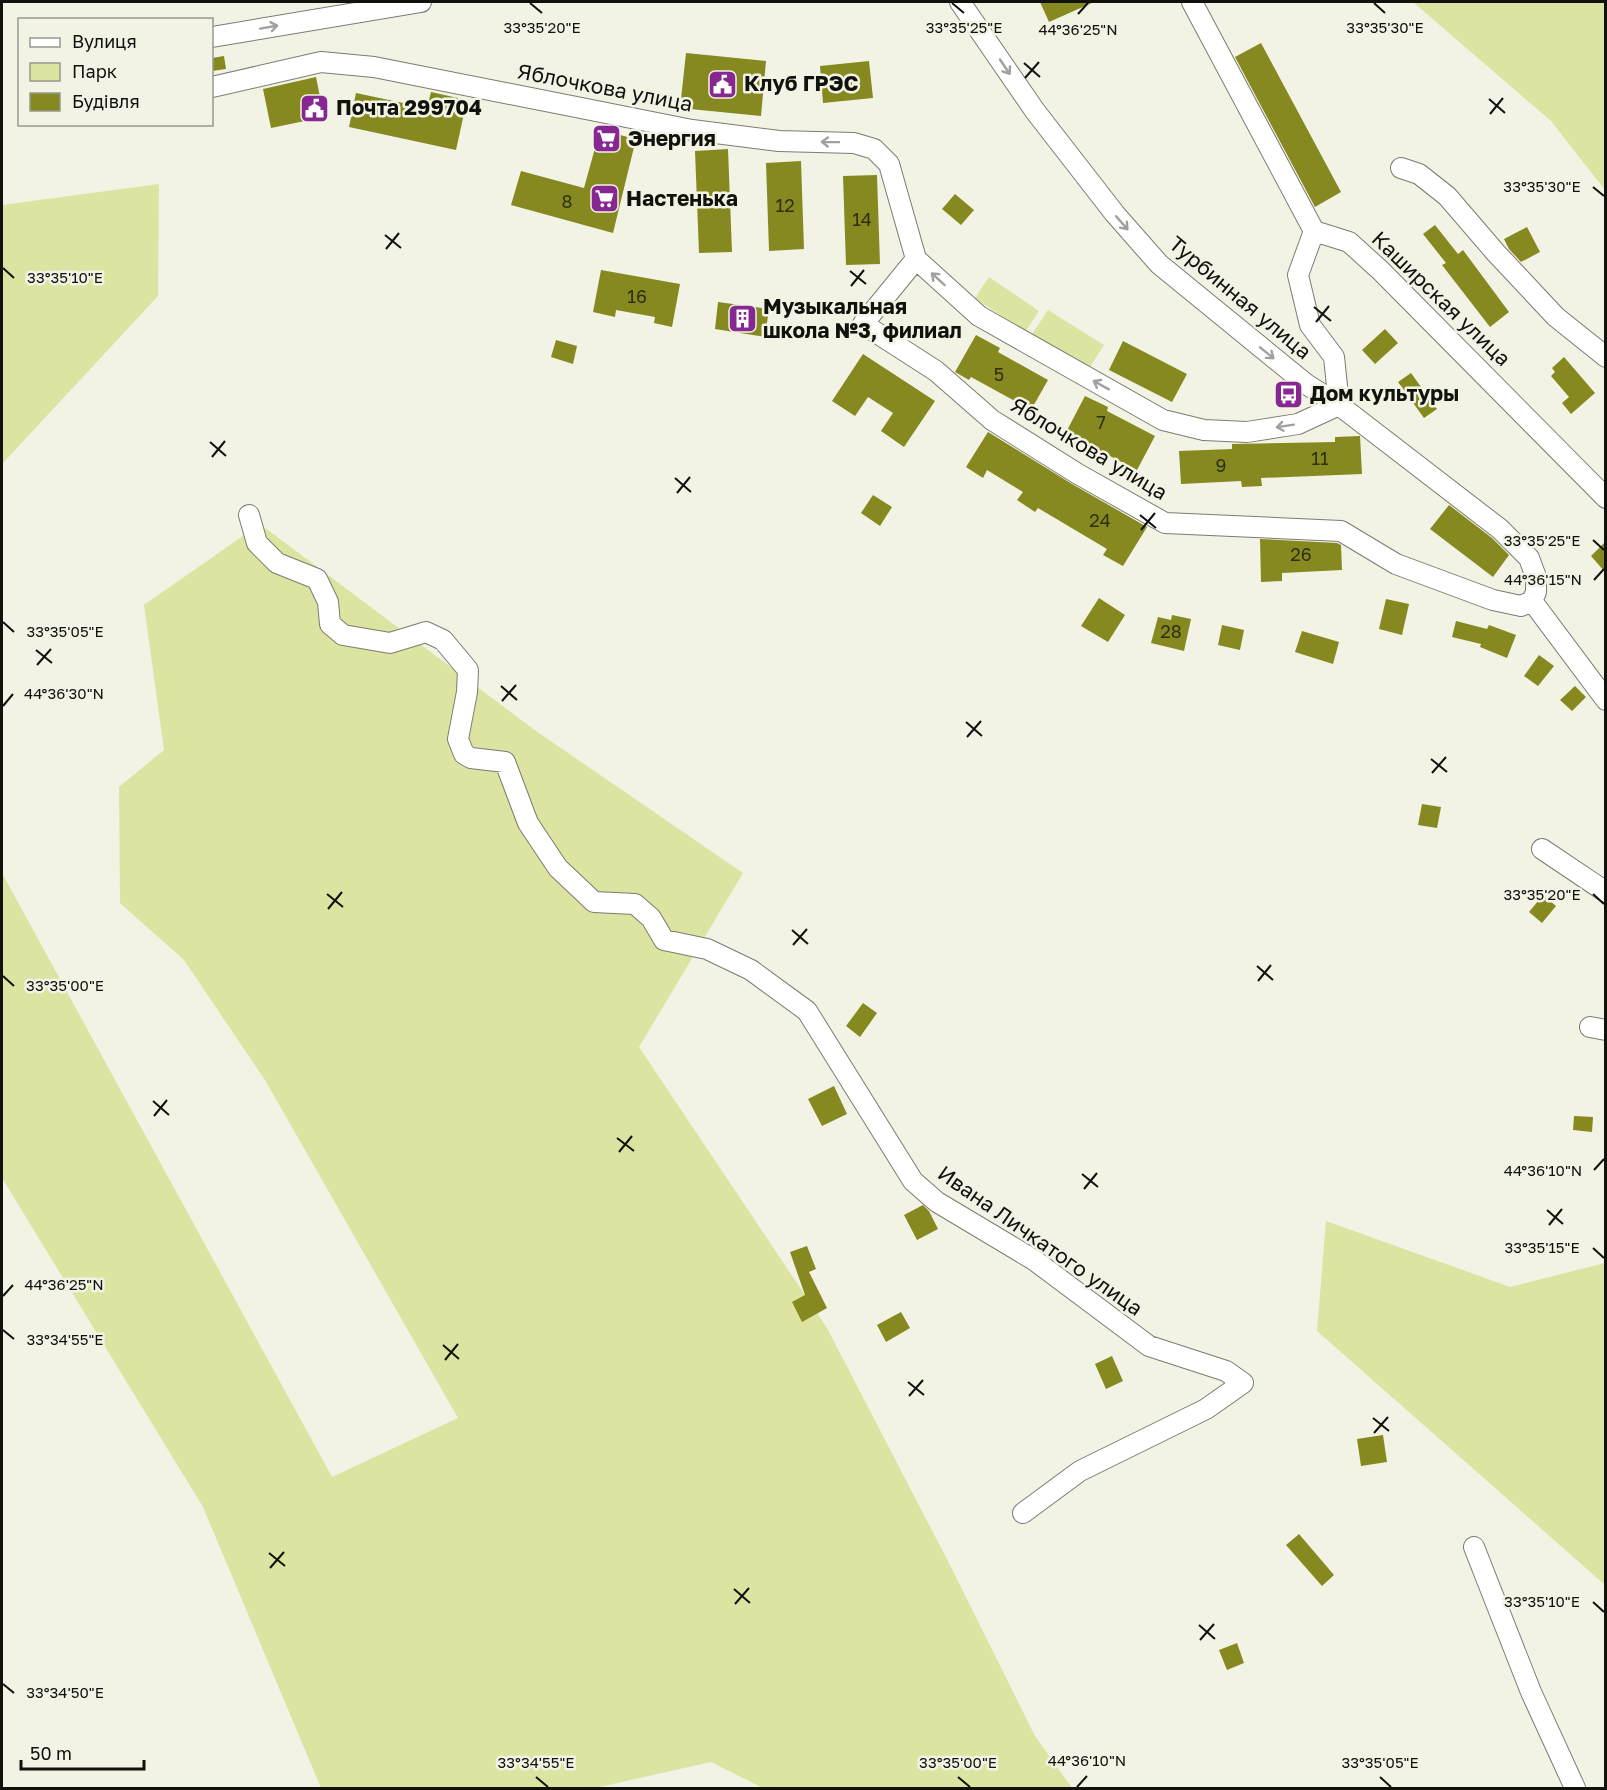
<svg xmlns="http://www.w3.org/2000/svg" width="1607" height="1790" viewBox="0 0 1607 1790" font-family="'Golos Text',sans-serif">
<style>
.green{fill:#dde3a0}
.building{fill:#85891f}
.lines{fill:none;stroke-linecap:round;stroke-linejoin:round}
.minor-casing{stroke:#7b7c6f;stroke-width:22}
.minor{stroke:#fff;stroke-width:20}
.oneway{stroke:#a0a09e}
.ticks{fill:none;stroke:#12120d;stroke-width:2}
.labels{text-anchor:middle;stroke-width:5;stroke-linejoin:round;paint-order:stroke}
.number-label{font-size:18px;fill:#2f3012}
.poi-label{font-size:21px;font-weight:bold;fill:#12120d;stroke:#f2f3e5;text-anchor:start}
.street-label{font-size:21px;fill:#12120d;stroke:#f2f3e5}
.ticks-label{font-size:15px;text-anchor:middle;fill:#12120d;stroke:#f2f3e5;stroke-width:5;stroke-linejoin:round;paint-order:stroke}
</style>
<rect width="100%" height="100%" fill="#f2f3e5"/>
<!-- green -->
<path class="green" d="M1413,2h192v188l-54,-69z
M159,184l-1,112 -156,168v-259z
M989,277l50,34 -14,21 -50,-34z
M1048,310l56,35 -16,25 -56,-36z
M260,524l276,207 207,142 -104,174 188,281 124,239 84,169 37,52h-309l-52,-26 -116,26h-274l-118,-281 -201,-329v-305l330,604 126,-59 -193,-338 -81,-120 -64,-57 -1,-116 45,-37 -20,-145z
M1326,1221l184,66 95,-24v322l-288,-254z"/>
<!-- building -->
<path class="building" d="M1040,2h54l-45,20z
M1261,43l80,149 -26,15 -80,-150z
M686,53l80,8 -5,55 -81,-8z
M224,56l2,13 -14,2v-13z
M869,61l4,37 -50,5 -3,-37z
M316,77l8,40 -53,11 -8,-39z
M431,92l36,8 -11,50 -107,-23 7,-34 71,15z
M600,130l36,9 -23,94 -102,-28 10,-34 63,17z
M728,149l4,103 -33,1 -4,-102z
M801,161l3,88 -35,2 -3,-88z
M877,175l3,89 -34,1 -3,-89z
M955,194l19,16 -13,15 -19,-16z
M1435,225l23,29 5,-4 46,62 -19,15 -48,-62 4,-2 -23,-29z
M1527,227l13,25 -19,10 -12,-13 -5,-10z
M601,270l79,14 -8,43 -18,-4 1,-6 -39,-7 -1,7 -22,-5z
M718,302l51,7 -4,28 -50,-8z
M1385,329l13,14 -23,21 -13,-14z
M976,335l24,13 -2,4 50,28 -17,30 -60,-33 -2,3 -14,-8z
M556,340l21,6 -4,18 -22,-7z
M1123,341l64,33 -15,28 -63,-32z
M863,354l72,47 -31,46 -23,-16 12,-18 -25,-16 -13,19 -23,-15z
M1564,357l31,36 -24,21 -9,-11 7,-6 -18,-21 4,-4 -3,-4z
M1411,373l26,36 -13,9 -26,-36z
M1085,396l23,11 -1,4 48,25 -18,34 -56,-29 -2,5 -16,-8z
M988,432l84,52 75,43 -24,39 -20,-11 4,-6 -69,-41 -3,4 -18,-12 6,-8 -36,-22 -4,8 -17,-11z
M1360,436l2,38 -101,4 1,8 -20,1 -1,-6 -60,3 -2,-33 53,-2v-5l103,-2v-5z
M873,495l19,12 -12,19 -19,-13z
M1449,505l43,33 17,17 -16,22 -63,-48z
M1260,539l77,4 4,2 1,25 -60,3v8l-21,1z
M1605,542v30l-14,-16z
M1099,598l26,17 -17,27 -27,-16z
M1386,599l23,5 -7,31 -23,-6z
M1172,615l19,4 -7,32 -33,-8 7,-26 13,3z
M1456,621l31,8 2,-4 27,10 -9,23 -27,-11 1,-3 -29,-7z
M1222,625l22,5 -4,20 -22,-5z
M1302,631l37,11 -6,22 -38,-12z
M1539,655l15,11 -16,20 -14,-10z
M1575,686l11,11 -14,14 -12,-11z
M1422,804l19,3 -4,21 -19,-3z
M1543,895l13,11 -14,17 -13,-11z
M863,1003l14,10 -17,24 -14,-11z
M834,1086l13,28 -25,12 -14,-27z
M1574,1116l19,1 -1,15 -19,-2z
M923,1205l6,6 9,18 -21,11 -13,-25z
M807,1246l9,23 -7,3 18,36 -25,14 -10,-20 13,-7 -15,-43z
M901,1312l9,16 -24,14 -9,-17z
M1112,1356l11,25 -17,8 -11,-25z
M1383,1435l4,27 -26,4 -4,-27z
M1299,1534l35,41 -12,11 -36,-41z
M1237,1643l7,20 -17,7 -8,-20z"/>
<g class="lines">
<defs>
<path id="minor" d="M960,2l75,109 80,103 44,50 147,120 33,21 161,124 29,29 7,19v15l-4,9 74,99
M1192,2l122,229 35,11 31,28 226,228
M212,37l209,-35
M212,87l109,-25 53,5 318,63 87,11 75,2 20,6 15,15 27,95 63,57 184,104 41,10 43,2 51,-8 41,-19
M1401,168l18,6 28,22 49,57 60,64 50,40
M1314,231l-16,44 12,50 24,32 5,48
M916,259l-53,65 73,47 56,49 86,54 87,49 176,8 55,33 97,36 28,6 11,-5
M249,515l8,28 20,20 40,16 11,23 2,22 13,11 47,8 36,-11 17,8 25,30 -1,22 -9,47 6,15 7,4 34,4 23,61 30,45 36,34 41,2 16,14 13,22 43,9 44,21 56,41 106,170 24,21 97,58 115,86 77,25 17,12 -37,26 -126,62 -57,42
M1542,849l64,43
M1590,1027l16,3
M1474,1547l57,145 44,96"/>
</defs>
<!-- minor casing -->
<use href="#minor" class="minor-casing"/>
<!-- minor -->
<use href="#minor" class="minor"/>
</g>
<!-- one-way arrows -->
<defs><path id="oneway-shaft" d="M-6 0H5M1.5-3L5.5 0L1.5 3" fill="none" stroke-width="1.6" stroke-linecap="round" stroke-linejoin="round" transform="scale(1.5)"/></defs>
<g class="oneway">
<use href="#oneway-shaft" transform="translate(269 27) rotate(-10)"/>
<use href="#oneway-shaft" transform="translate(1005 67) rotate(56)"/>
<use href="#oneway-shaft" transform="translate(830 142) rotate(-179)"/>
<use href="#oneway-shaft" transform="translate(1122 223) rotate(49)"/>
<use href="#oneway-shaft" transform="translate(938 279) rotate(-138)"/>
<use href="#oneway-shaft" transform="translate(1267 353) rotate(39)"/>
<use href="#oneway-shaft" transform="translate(1101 385) rotate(-151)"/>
<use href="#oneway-shaft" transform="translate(1285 426) rotate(171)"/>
</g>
<!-- ticks -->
<path class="ticks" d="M530,3l12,10M952,3l12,10M1374,3l11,10M1078,14l10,-11M1024,63l16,14M1025,78l14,-16M1489,99l16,14M1490,114l13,-16M1593,187l11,9M385,235l16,13M386,249l13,-16M3,268l11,10M850,271l16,13M851,286l13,-16M1314,307l17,14M1316,322l13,-16M210,442l16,14M212,457l13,-16M675,478l16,14M677,493l13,-16M1140,515l16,13M1141,530l14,-17M1593,540l11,10M1594,580l10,-11M3,622l11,10M36,650l16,13M37,665l14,-16M501,686l16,14M502,701l14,-16M3,706l10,-12M966,722l16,14M967,737l14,-16M1431,759l16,13M1432,773l14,-16M327,894l16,13M1593,894l11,10M328,909l14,-17M792,930l16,14M793,945l14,-16M1257,966l16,14M3,976l11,10M1258,981l13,-16M153,1101l16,14M154,1116l13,-16M617,1138l17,13M619,1152l13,-16M1594,1170l10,-11M1082,1174l16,13M1084,1189l13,-16M1547,1210l16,14M1549,1225l13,-16M1593,1248l11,10M3,1296l10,-11M3,1330l11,9M443,1345l16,14M445,1360l13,-16M908,1382l16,13M909,1396l14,-16M1373,1418l16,13M1374,1433l14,-16M269,1553l16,13M270,1568l14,-16M734,1589l16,14M1593,1602l11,10M735,1604l14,-16M1199,1625l16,14M1200,1640l14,-16M3,1684l11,9M536,1777l12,10M958,1777l12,10M1380,1777l11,10M1077,1787l10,-11"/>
<!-- icons -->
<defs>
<symbol id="civic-square" viewBox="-11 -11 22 22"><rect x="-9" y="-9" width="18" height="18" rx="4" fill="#862792" stroke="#f2f3e5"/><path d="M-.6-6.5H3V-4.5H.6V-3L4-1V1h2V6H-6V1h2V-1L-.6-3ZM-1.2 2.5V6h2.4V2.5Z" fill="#fff"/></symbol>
<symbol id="supermarket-square" viewBox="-11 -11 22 22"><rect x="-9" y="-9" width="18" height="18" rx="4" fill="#862792" stroke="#f2f3e5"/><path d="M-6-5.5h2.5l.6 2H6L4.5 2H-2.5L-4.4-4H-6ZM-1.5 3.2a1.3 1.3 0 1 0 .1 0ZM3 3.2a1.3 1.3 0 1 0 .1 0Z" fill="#fff"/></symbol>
<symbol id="building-square" viewBox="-11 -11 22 22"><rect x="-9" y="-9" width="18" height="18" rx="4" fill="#862792" stroke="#f2f3e5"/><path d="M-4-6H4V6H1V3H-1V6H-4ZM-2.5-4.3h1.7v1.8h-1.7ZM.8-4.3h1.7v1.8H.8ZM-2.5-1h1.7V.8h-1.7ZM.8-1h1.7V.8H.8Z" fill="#fff"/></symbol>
<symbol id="bus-square" viewBox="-11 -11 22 22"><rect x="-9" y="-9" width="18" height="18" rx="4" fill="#862792" stroke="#f2f3e5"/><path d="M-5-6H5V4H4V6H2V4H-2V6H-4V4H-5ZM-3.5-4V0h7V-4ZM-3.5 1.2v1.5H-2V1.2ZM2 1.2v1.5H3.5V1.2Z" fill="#fff"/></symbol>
</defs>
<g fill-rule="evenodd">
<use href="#civic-square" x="706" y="68" width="33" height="33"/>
<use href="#civic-square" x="298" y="92" width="33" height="33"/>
<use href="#supermarket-square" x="590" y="122" width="33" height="33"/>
<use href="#supermarket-square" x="588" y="182" width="33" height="33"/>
<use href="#building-square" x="726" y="302" width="33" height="33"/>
<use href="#bus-square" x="1272" y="378" width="33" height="33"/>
</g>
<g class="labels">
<!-- number labels -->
<g class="number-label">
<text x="567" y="208">8</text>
<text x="785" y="212">12</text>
<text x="862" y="226">14</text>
<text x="637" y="303">16</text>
<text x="999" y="381">5</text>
<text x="1101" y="429">7</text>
<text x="1320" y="465">11</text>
<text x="1221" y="472">9</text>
<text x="1100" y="527">24</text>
<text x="1301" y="561">26</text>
<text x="1171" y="638">28</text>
</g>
<!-- poi labels -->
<g class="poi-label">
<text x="744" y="91">Клуб ГРЭС</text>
<text x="336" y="115">Почта 299704</text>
<text x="628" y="146">Энергия</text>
<text x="626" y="206">Настенька</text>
<text x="763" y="314">Музыкальная<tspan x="763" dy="24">школа №3, филиал</tspan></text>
<text x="1310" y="401">Дом культуры</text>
</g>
<!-- street labels -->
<g class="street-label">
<text transform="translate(605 88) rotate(11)" y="7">Яблочкова улица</text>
<text transform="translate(1240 298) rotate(40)" y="7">Турбинная улица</text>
<text transform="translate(1441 299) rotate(44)" y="7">Каширская улица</text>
<text transform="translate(1089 449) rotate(31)" y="7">Яблочкова улица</text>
<text transform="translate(1040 1241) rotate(35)" y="7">Ивана Личкатого улица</text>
</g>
</g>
<g class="ticks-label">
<text x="542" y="33">33°35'20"E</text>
<text x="1385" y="33">33°35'30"E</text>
<text x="964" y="33">33°35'25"E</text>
<text x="1078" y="35">44°36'25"N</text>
<text x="1542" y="192">33°35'30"E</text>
<text x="65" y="283">33°35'10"E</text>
<text x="1542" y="546">33°35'25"E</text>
<text x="1543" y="585">44°36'15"N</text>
<text x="65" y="637">33°35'05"E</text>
<text x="64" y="699">44°36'30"N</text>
<text x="1542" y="900">33°35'20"E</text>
<text x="65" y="991">33°35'00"E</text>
<text x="1543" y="1176">44°36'10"N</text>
<text x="1542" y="1253">33°35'15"E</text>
<text x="64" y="1290">44°36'25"N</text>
<text x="65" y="1345">33°34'55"E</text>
<text x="1542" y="1607">33°35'10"E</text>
<text x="65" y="1698">33°34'50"E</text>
<text x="1087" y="1766">44°36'10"N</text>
<text x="536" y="1768">33°34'55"E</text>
<text x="958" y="1768">33°35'00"E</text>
<text x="1380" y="1768">33°35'05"E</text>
</g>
<!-- border -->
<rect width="1607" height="1790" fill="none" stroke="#12120d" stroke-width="6"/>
<!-- legend -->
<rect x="18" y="18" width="195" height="108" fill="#f2f3e5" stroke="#98998f" stroke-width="1.5"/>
<rect x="30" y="38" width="30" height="9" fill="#ffffff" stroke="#98998f" stroke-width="1.5"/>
<text x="72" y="48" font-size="18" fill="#12120d">Вулиця</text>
<rect x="30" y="63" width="30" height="18" fill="#dde3a0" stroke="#98998f" stroke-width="1.5"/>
<text x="72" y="78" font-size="18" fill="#12120d">Парк</text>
<rect x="30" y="93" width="30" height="18" fill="#85891f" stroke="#98998f" stroke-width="1.5"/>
<text x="72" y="108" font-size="18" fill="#12120d">Будівля</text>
<!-- scale -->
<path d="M21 1760v9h123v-9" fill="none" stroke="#12120d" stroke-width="3"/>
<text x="30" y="1760" font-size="18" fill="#12120d" stroke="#f2f3e5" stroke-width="4.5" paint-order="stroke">50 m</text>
</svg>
